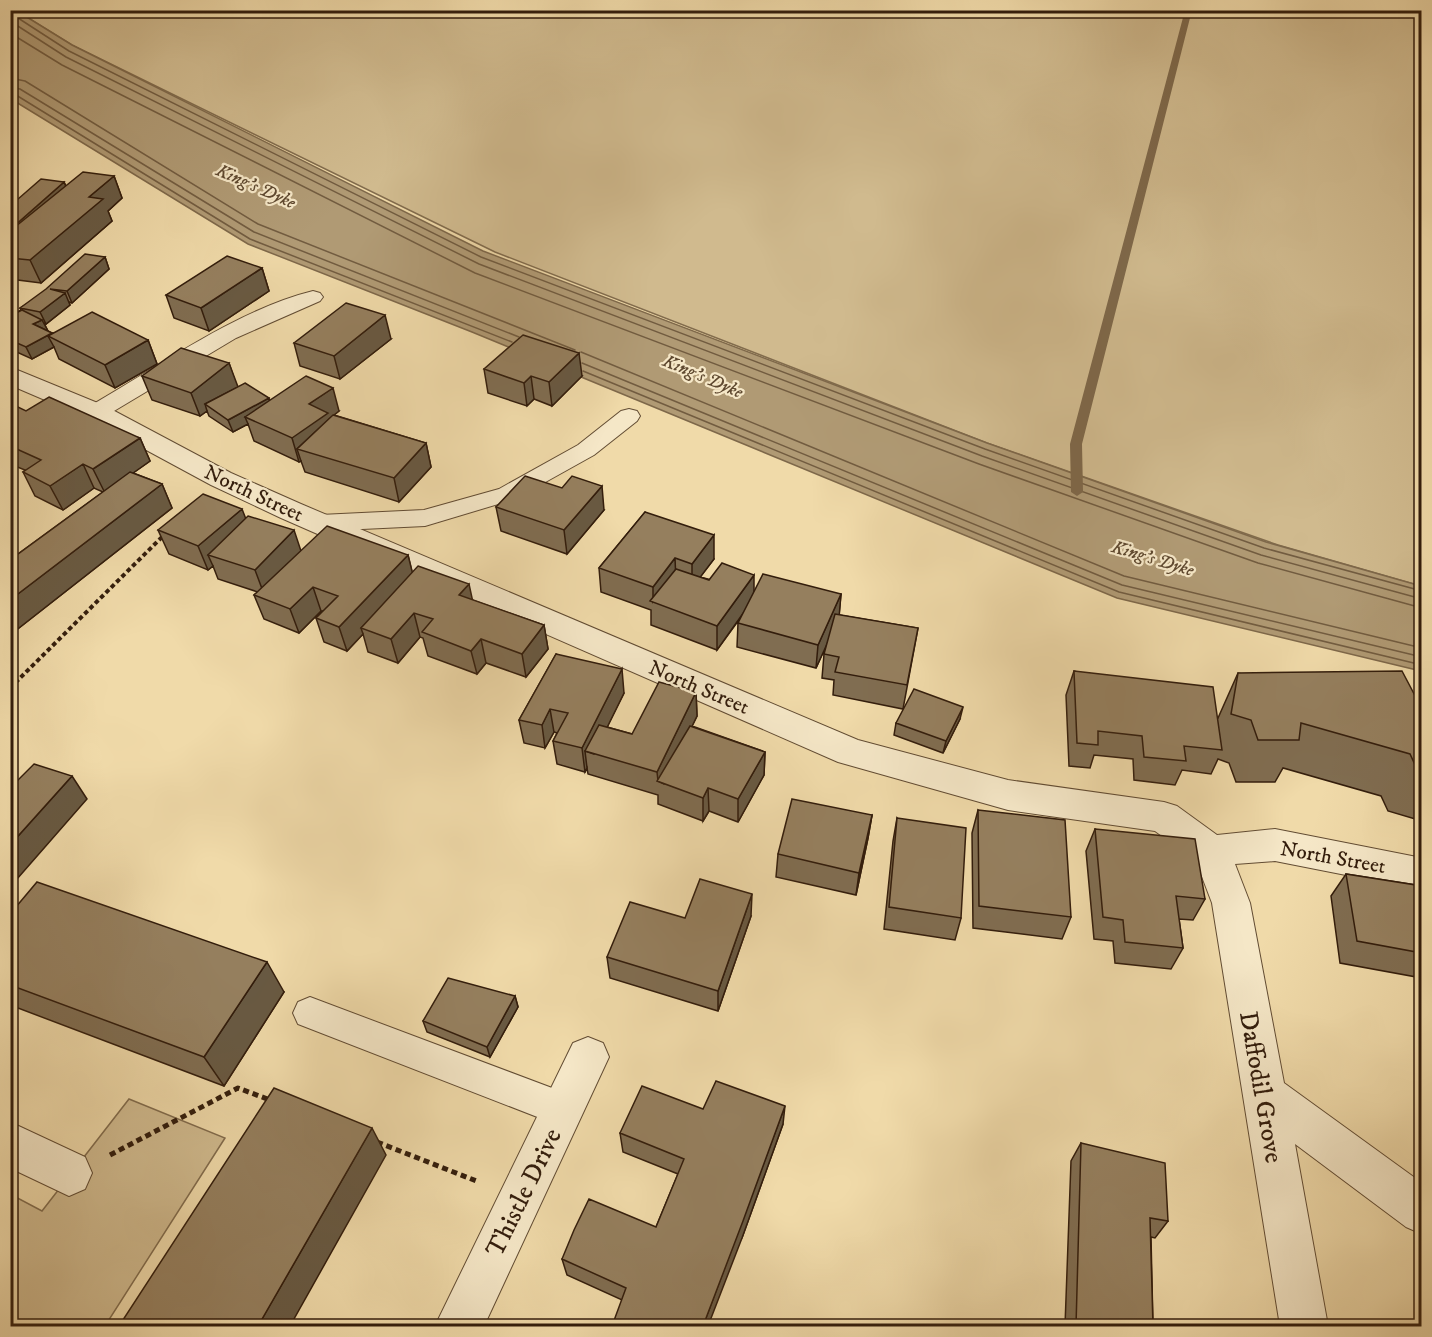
<svg xmlns="http://www.w3.org/2000/svg" width="1432" height="1337" viewBox="0 0 1432 1337" font-family="'IM FELL DW Pica',serif">
<style>
.green{fill:#d0ba8e;stroke:#826c4d;stroke-width:1.5}
.water{fill:#b09a74;stroke:#7e684a;stroke-width:1.5}
.lines{fill:none;stroke-linecap:round;stroke-linejoin:round}
.shore{stroke:#725c40;stroke-width:1.5}
.stream{fill:#7e684a;fill-rule:evenodd}
.service-casing{stroke:#624c33;stroke-width:2}
.minor-casing{stroke:#624c33;stroke-width:2}
.path-far1{stroke:#331d0c;stroke-width:4;stroke-dasharray:4.5 3;stroke-linecap:butt}
.path{stroke:#331d0c;stroke-width:5;stroke-dasharray:6 4;stroke-linecap:butt}
.service{fill:#f5e7c7;fill-rule:evenodd}
.minor{fill:#f5e7c7;fill-rule:evenodd}
.wall{fill:#806d51;stroke:#331d0c;stroke-width:1.5}
.shaded-wall{fill:#685942;stroke:#331d0c;stroke-width:1.5}
.building{fill:#957f5e;stroke:#331d0c;stroke-width:1.5}
.labels{text-anchor:middle;stroke-width:4.5;stroke-linejoin:round;paint-order:stroke}
.far-water-label{font-size:18px;font-style:italic;fill:#5f4930;stroke:#f5e7c7}
.street-label{font-size:21px;fill:#331d0c;stroke:#f5e7c7}
.near-street-label{font-size:26px;fill:#331d0c;stroke:#f5e7c7}
</style>
<rect width="100%" height="100%" fill="#f0daa9"/>
<filter id="stains"><feTurbulence type="fractalNoise" baseFrequency=".00333" numOctaves="4"/><feColorMatrix values="0 0 0 0 .2 0 0 0 0 .09 0 0 0 0 .02 0 0 0 .5 -.17"/></filter>
<radialGradient id="worn" r=".72"><stop offset=".6" stop-color="#630" stop-opacity="0"/><stop offset="1" stop-color="#630" stop-opacity=".3"/></radialGradient>
<!-- green -->
<path class="green" d="M17,11h1404v575l-143,-41 -291,-102 -492,-191 -423,-207z
M129,1099l96,39 -120,188h-94l-1,-132 32,17z"/>
<!-- water -->
<path class="water" d="M10,11h7l55,34 411,206 504,192 279,99 155,44v85l-304,-73 -645,-266 -224,-88 -237,-145z"/>
<g class="lines">
<!-- shore -->
<path class="shore" d="M15,10l3,8 51,33 412,206 504,192 279,99 158,43
M10,21l56,36 413,207 503,192 279,99 161,44
M10,33l52,32 413,208 504,191 279,99 164,45
M10,78l15,3 233,143 317,126
M10,87l10,2 234,143 265,105
M10,94l6,1 234,144 262,103
M581,352l543,224 298,72
M582,363l540,222 300,72
M583,371l536,221 303,73"/>
<!-- stream -->
<path class="stream" d="M1185,10h7l-110,434 1,48 -6,4 -6,-4 -1,-48z"/>
<defs>
<path id="service" d="M313,291l7,2 3,4 -3,4 -84,37 -132,79 -8,2 -8,-2 -3,-5 3,-5c69,-39 148,-97 225,-116z
M629,409l8,2 3,5 -3,5 -43,34 -79,44 -90,27 -105,5 -9,-2 -3,-6 3,-6 9,-2 104,-5 75,-21 79,-44 43,-34z
M310,997l266,100 5,12 -5,12 -13,6 -265,-103 -5,-11 5,-11z"/>
<path id="minor" d="M10,367l95,39 126,67 70,31 557,236 150,40 156,22 13,4 40,29 58,-6 147,29v32l-147,-29 -40,3 15,39 34,180 138,100v51l-16,-7 -111,-83 33,182h-48l-68,-423 -16,-42 -41,-30 -147,-21 -170,-48 -557,-244 -70,-33 -124,-67 -77,-33z
M588,1037l15,6 6,14 -125,269h-49l138,-283z
M10,1122l75,35 7,16 -7,16 -16,7 -59,-28z"/>
</defs>
<!-- service casing -->
<use href="#service" class="service-casing"/>
<!-- minor casing -->
<use href="#minor" class="minor-casing"/>
<!-- path-far1 -->
<path class="path-far1" d="M10,688l155,-154"/>
<!-- path -->
<path class="path" d="M377,1142l102,40
M110,1155l128,-67 32,12"/>
<!-- service -->
<use href="#service" class="service"/>
<!-- minor -->
<use href="#minor" class="minor"/>
</g>
<!-- wall -->
<path class="wall" d="M114,176l8,22 -14,13 4,10 -71,62 -31,-4v-73l54,-24 2,4z
M105,257l4,12 -37,34 -3,-1 1,3 -24,19 -2,-1 4,8 4,2 96,7 9,24 -42,24 -56,-29 -5,-12 -22,12 -22,-10v-33l11,-6 -1,-2z
M262,268l7,23 -60,40 -35,-13 -8,-23z
M391,339l-51,40 -40,-13 -6,-23z
M229,363l8,24 32,14 70,10 -5,4 92,28 5,24 -32,35 -94,-30 -4,-11 -2,1 -45,-21 -6,-17 -15,8 -24,-16 -2,-5 -7,5 -48,-16 -10,-24z
M484,369l98,7 -30,30 -18,-7 -7,7 -39,-13z
M10,409l16,2 114,27 10,23 -17,12 29,11 10,24 -162,127v-75l93,-68 -9,-4 -31,22 -28,-14 -12,-24 2,-2 -15,-6z
M496,507l108,3 -37,44 -66,-23z
M645,512l69,47 -14,18 54,14 87,3 -2,21 79,13 -15,81 -70,-14 1,-15 -12,-2 2,-24 2,-8 -10,22 -79,-21 1,-24 3,-6 -24,33 -66,-25v-15l-50,-18 -2,-24z
M245,518l56,33 107,4 4,17 60,28 72,25 4,24 -22,28 -40,-14 -9,11 -49,-18 -5,-18 -3,-1 -22,26 -30,-11 -5,-18 -16,17 -23,-9 -8,-24 7,-7h-2l-22,22 -35,-14 -10,-24 4,-3 -40,-13 -5,-13 -5,4 -39,-16 -11,-24z
M556,654l68,39 -17,34 25,7 64,-42 1,24 -5,10 73,26 -1,23 -26,47 -29,-11 -6,10 -45,-17v-9l-70,-21 -1,-6 -2,4 -28,-8 -4,-23 4,-8 -3,-1 -9,16 -21,-5 -5,-23z
M1074,671l144,47 20,-45 184,36v112l-34,-10 -7,-15 -98,-28 -8,14h-39l-7,-19 -11,-4 -7,15 -29,-4 -7,15 -41,-5 -1,-21 -39,-4 -4,13 -21,-2 -3,-71z
M960,719l-17,34 -49,-18 2,-12z
M978,810l93,107 -9,22 -89,-11 -1,-95z
M872,815l-4,23 -12,57 -80,-18 2,-23z
M897,818l64,100 -6,22 -71,-11 9,-88z
M1095,829l110,70 -12,21 -14,-1 4,29 -12,21 -56,-6 -2,-22 -19,-2 -8,-88z
M1346,874l76,12v92l-82,-15 -9,-67z
M10,914l274,78 -60,94 -214,-81z
M751,916l-33,95 -108,-33 -3,-21z
M515,996l3,11 -28,50 -63,-25 -4,-11z
M703,1109l80,15 -41,114 -120,62 -55,-25 -5,-16 94,-32 22,-53 -55,-22 -3,-19z
M1081,1143l87,78 -13,17 -4,-1 2,89h-88l6,-165z"/>
<!-- shaded-wall -->
<path class="shaded-wall" d="M114,176l8,22 -14,13 4,10 -71,62 -11,-23 59,-63z
M64,182l9,22 -50,45 -10,-22z
M105,257l4,12 -37,34 -5,-12z
M262,268l7,23 -60,40 -8,-23z
M65,293l5,12 -24,19 -6,-12z
M385,315l6,24 -51,40 -6,-23z
M42,320l6,11 -15,-7z
M52,333l-4,3 6,11 -22,12 -6,-12z
M148,340l9,24 -42,24 -10,-23z
M579,353l3,23 -30,30 -3,-24z
M229,363l9,24 -33,17 2,7 -7,5 -9,-23z
M531,376l3,23 -7,7 -3,-23z
M333,388l6,23 -10,8 -32,30 4,12 -2,1 -7,-24 17,-34z
M269,398l3,12 -27,7 3,7 -15,8 -5,-12z
M140,438l10,23 -45,32 -12,-24z
M426,443l5,24 -32,35 -5,-24z
M83,464l11,24 -31,22 -13,-24z
M162,484l10,24 -162,127v-35z
M602,486l2,24 -37,44 -3,-24z
M242,509l9,23 -43,23 5,11 -5,4 -10,-24z
M294,530l8,24 -38,40 -9,-24z
M714,535v24l-22,29v-24z
M408,555l6,24 -53,49 2,6 -16,17 -8,-24z
M675,558l1,24 -23,20v-15z
M754,575v23l-37,52v-24z
M469,584l5,23 -15,-12z
M313,587l8,24 -22,22 -9,-24z
M841,594l-2,24 -23,50 2,-23z
M414,613l6,24 -22,26 -7,-24z
M544,625l4,24 -22,28 -4,-23z
M481,639l5,24 -9,11 -6,-23z
M622,669l2,24 -30,61 -9,-3 2,17 -2,4 -3,-24z
M696,692l1,24 -33,68 -6,-3 -1,-9z
M963,707l-3,12 -17,34 3,-12z
M550,709l4,23 -9,16 -3,-23z
M765,752l-1,23 -26,47v-23z
M72,776l15,23 -77,88v-42z
M708,788l1,23 -6,10v-23z
M872,815l-4,23 -12,57 3,-22z
M752,894l-1,22 -33,95v-20z
M267,962l17,30 -60,94 -20,-29z
M515,996l3,11 -28,50 -3,-10z
M785,1106l-2,18 -41,114 -34,88h-5z
M372,1128l14,27 -96,171h-32z"/>
<!-- building -->
<path class="building" d="M83,172l31,4 -25,21 14,2 -73,61 -20,-2v-27z
M41,179l23,3 -51,45 -3,-1v-20z
M85,254l20,3 -38,34 -17,-2 15,4 -25,19 -20,-4 26,-19z
M227,256l35,12 -61,40 -35,-13z
M346,303l39,12 -51,41 -40,-13z
M22,310l20,10 -9,4 19,9 -26,14 -16,-7v-24z
M92,312l56,28 -43,25 -57,-29z
M523,335l56,18 -30,29 -18,-6 -7,7 -40,-14z
M181,348l48,15 -38,30 -49,-17z
M306,376l27,12 -24,16 19,9 -36,25 -47,-21z
M245,383l24,15 -41,22 -23,-16z
M49,397l91,41 -47,31 -10,-5 -33,22 -27,-14 18,-12 -31,-14v-37l6,-3 10,5z
M333,415l93,28 -32,35 -97,-29z
M130,472l32,12 -152,116v-40z
M525,476l37,12 10,-12 30,10 -38,44 -68,-23z
M203,494l39,15 -44,37 -40,-16z
M645,512l69,23 -22,29 -17,-6 -22,29 -54,-19z
M248,516l46,14 -39,40 -47,-15z
M327,526l81,29 -69,72 -23,-9 22,-22 -25,-9 -23,22 -36,-14z
M722,563l32,12 -37,51 -67,-25 26,-32 33,11z
M418,566l51,18 -10,11 85,30 -22,29 -41,-15 -10,12 -49,-19 11,-13 -19,-6 -23,26 -30,-11z
M763,574l78,20 -23,51 -80,-22z
M835,614l83,14 -11,57 -72,-13 4,-15 -15,-3z
M556,654l66,15 -40,79 -29,-7 15,-28 -18,-4 -8,16 -23,-5z
M1074,671l139,16 9,63 -38,-4 2,15 -42,-4 -2,-21 -44,-5v14l-21,-2z
M1402,671l20,38v61l-5,-1 -7,-15 -109,-31 -2,17h-41l-7,-20 -20,-6 7,-41z
M659,682l37,10 -39,80 -72,-21 14,-26 33,9z
M914,689l49,18 -17,34 -50,-18z
M690,726l75,26 -27,47 -30,-11 -5,10 -46,-17z
M34,764l38,12 -62,69v-57z
M792,799l80,16 -13,58 -81,-19z
M978,810l87,10 6,97 -92,-11z
M897,818l69,10 -5,90 -72,-11z
M1095,829l100,10 10,60 -29,-3 7,52 -58,-6 -2,-22 -20,-3z
M1346,874l76,12v67l-65,-12z
M700,879l52,15 -34,97 -111,-34 23,-55 55,16z
M37,882l230,80 -63,95 -194,-72v-71z
M448,978l67,18 -28,51 -64,-26z
M716,1081l69,25 -42,115 -40,105h-91l14,-38 -64,-29 12,-29 15,-31 67,28 28,-68 -64,-26 22,-47 61,23z
M274,1088l98,40 -114,198h-139z
M1081,1143l84,20 3,58 -18,-3 3,108h-77z"/>
<g class="labels">
<!-- far-water labels -->
<g class="far-water-label">
<text transform="translate(256 186) rotate(24)" y="6">King's Dyke</text>
<text transform="translate(703 376) rotate(23)" y="6">King's Dyke</text>
<text transform="translate(1153 558) rotate(17)" y="6">King's Dyke</text>
</g>
<!-- street labels -->
<g class="street-label">
<text transform="translate(254 493) rotate(25)" y="7">North Street</text>
<text transform="translate(699 687) rotate(23)" y="7">North Street</text>
<text transform="translate(1333 857) rotate(10)" y="7">North Street</text>
</g>
<!-- near-street labels -->
<g class="near-street-label">
<text transform="translate(1262 1087) rotate(80)" y="9">Daffodil Grove</text>
<text transform="translate(523 1192) rotate(-64)" y="9">Thistle Drive</text>
</g>
</g>
<!-- margin -->
<rect width="1432" height="1337" fill="none" stroke="#f0daa9" stroke-width="36"/>
<rect x="12" y="12" width="1408" height="1313" fill="none" stroke="#331d0c" stroke-width="3"/>
<rect x="18" y="18" width="1396" height="1301" fill="none" stroke="#331d0c" stroke-width="1.5"/>
<rect width="100%" height="100%" filter="url(#stains)"/>
<rect width="100%" height="100%" fill="url(#worn)"/>
</svg>
